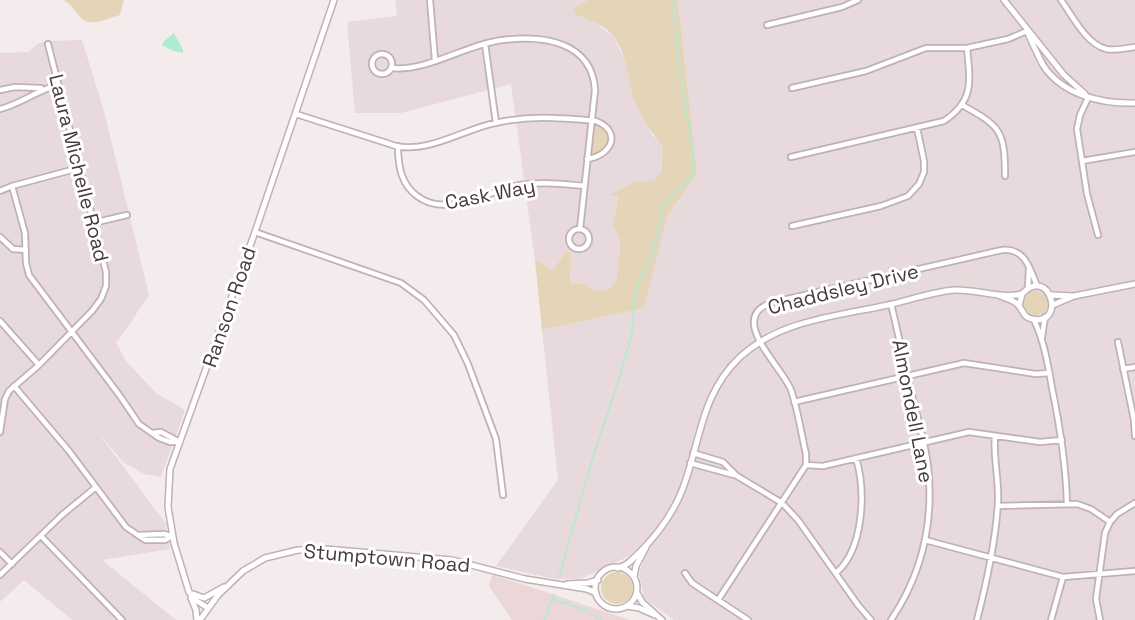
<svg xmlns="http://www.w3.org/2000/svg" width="1135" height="620" viewBox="0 0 1135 620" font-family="'Space Grotesk',sans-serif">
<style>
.residential{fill:#e8dadc}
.education{fill:#ecd7d8}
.green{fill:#e5d5b8}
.water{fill:#adecd3}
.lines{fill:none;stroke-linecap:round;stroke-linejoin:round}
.stream{stroke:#adecd3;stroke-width:1.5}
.minor-casing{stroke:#c2b1b4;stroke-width:8}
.tertiary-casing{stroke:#c2b1b4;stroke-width:8}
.minor{stroke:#fff;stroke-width:4.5}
.tertiary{stroke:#fff;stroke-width:5}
.labels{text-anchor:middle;stroke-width:6;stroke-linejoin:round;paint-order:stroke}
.street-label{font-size:20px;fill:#483a3c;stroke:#fff}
</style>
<rect width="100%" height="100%" fill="#f4ebec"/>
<!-- residential -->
<path class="residential" d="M395,0h193l-14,8v6l17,6 23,17 15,33 3,22 20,43 11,10 -2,27 -8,9h-18l-24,14h7l-5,30 7,14 -1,18 -3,24 -8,9 -14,1 -24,-7 1,-30 -4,-4 -15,21 -13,-10h-4l-24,-177 -110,29h-46l-8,-91 50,-6z
M678,0h457v620h-461l-30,-22 -5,-24 4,-12 -11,-7 -52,24h-25l-59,-13 62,-86 -16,-150 102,-22 23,-92 14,-19 16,-26z
M82,40l22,71 45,184 -29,43 -4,4 10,19 30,32 29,17 -24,67 -17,-3 -20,-11 -27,-32 69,93 4,25 -68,11 74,60h-104l-48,-40 -24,22v-549l29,-1 8,-8 9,-3z"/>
<!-- education -->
<path class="education" d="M492,575l39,12 99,33h-118l-23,-34z"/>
<!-- green -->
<path class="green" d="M64,0h60l-4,15c-11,3 -30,13 -39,3 -6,-7 -8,-12 -17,-18z
M588,0h90l19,171 -7,13 -23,32 -23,92 -102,22 -7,-69h4l13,10 15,-21 4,3 -1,30 15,1 9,7 14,-1 8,-9 3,-24 1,-18 -7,-14 5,-29 -8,-1 25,-14h18l8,-9 2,-26c-12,-13 -28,-39 -32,-56 -3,-18 -6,-38 -17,-53 -9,-12 -27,-18 -40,-23v-6z
M595,124l11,6c7,14 -1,19 -13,26l-3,-2z
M1024 303a12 12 0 1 1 24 0a12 12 0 1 1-24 0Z
M601 588a16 16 0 1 1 32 0a16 16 0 1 1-32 0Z"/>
<!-- water -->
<path class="water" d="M174,33l9,17v3l-10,-2 -11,-6 2,-4z"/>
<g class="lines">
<!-- stream -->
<path class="stream" d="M559,577l33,-117 28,-84 12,-43 3,-36 4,-14 14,-30 11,-47 5,-8 17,-15 6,-9 1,-20 -14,-90 -6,-64
M552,599l34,11 15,10
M544,620l10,-26"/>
<defs>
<path id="minor" d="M430,0l5,60
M1061,0c11,15 25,44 45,49 9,2 20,-1 29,-2
M767,25l75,-18 16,-7
M485,44l11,79
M372 64a10 10 0 1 1 20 0a10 10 0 1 1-20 0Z
M391,68c37,4 75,-24 112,-28 39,-5 89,1 92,50l-15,139
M792,88l74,-17 60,-23h41l41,-9 19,-8
M0,90l15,-3 26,1
M1088,98l-8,17 -3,14 10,65 11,41
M962,105c38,21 43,25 43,71
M0,109c21,-5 37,-19 58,-24
M296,114l100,32c33,7 66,-16 99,-23 35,-8 65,-5 101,-2 27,11 15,35 -9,38
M398,146c0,20 3,38 19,50 29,22 68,-3 98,-10 23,-5 47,-2 70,0
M791,157l153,-36c31,-21 26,-40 23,-73
M1082,161l53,-9
M79,168l-67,18 13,47 1,30 3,12 91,121 19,28 20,14 11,4h9
M0,191l12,-5
M93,223l34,-8
M792,226l89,-20 27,-10 11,-12 5,-12v-11l-7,-33
M569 239a10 10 0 1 1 20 0a10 10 0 1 1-20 0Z
M255,232l146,51 23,17 30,35 14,29 28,75 7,56
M0,237l13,12 13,1
M1028,288l1,-20
M1034,320c10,21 14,44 18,68 8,39 14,77 15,116
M0,321l39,44
M1042,337l3,-20
M1118,342l16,78 1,16
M1123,369l12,-2
M14,386l55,65 57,76 19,13h20l7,-4
M794,402l170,-39 72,11 13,-1
M0,432l5,-33 4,-8 30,-26 53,-54 9,-12 5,-13v-14l-58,-228
M153,433l8,-1 17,9
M693,453l30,9 14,14 45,27 16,17 60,85 13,15
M690,463l44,12
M806,465l17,1 146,-34 71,10 22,-2
M998,506l79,-2 14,5 19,13
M138,535l26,-1 7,2
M41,536l81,84
M925,540l138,37 72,-6
M0,552l12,12
M685,573l7,10 56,37
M836,573c28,-24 30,-82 20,-115
M0,575l62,-60 34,-28
M718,600l88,-135v-11c-5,-21 -8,-44 -15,-64 -9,-24 -67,-74 -17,-88l228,-52c23,-2 28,18 35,36
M891,620c31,-46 43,-99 37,-154 -4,-30 -14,-60 -21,-90 -5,-24 -10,-48 -16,-72
M977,620c10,-39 19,-79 21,-119 1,-22 -5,-44 -3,-65
M1051,620l12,-43
M1100,620l-4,-21 9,-66 5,-11 7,-8 18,-11"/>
<path id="tertiary" d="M1004,0l60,75 21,19
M1027,31c5,11 10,23 16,34 19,30 59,39 92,38
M998,295c6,3 13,4 18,8 7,5 6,14 16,16 35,8 18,-55 -10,-25l-3,12
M1051,295l22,1
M1053,305l21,-9 61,-12
M595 588a21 21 0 1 1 42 0a21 21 0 1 1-42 0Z
M618,568c11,-3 14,-9 22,-16 16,-16 32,-38 41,-59 20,-49 18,-97 59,-136 40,-37 97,-41 148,-52 22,-5 44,-13 66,-15 22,-1 48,9 68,4
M634,577l2,-11 10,-19
M567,584l21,-1 10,-3
M637,593l5,9 20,18
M193,594l11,4 20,-11
M191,598l5,12 1,10
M627,606l12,2 16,7
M208,608l-11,-7 -8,-9 -15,-49 -6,-36 2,-38 85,-237 79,-232
M200,620l18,-25 25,-24 22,-13 33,-8 27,-1 127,11 73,19 62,10 9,4"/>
</defs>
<!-- minor casing -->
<use href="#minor" class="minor-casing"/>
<!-- tertiary casing -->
<use href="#tertiary" class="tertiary-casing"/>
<!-- minor -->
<use href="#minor" class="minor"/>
<!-- tertiary -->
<use href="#tertiary" class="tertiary"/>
</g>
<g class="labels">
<!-- street labels -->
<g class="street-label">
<text transform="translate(79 168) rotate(76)" y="7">Laura Michelle Road</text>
<text transform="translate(490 194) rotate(-11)" y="7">Cask Way</text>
<text transform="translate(843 289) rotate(-14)" y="7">Chaddsley Drive</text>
<text transform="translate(229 307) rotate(-71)" y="7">Ranson Road</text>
<text transform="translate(913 411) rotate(79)" y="7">Almondell Lane</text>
<text transform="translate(387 558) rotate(5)" y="7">Stumptown Road</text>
</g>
</g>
</svg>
